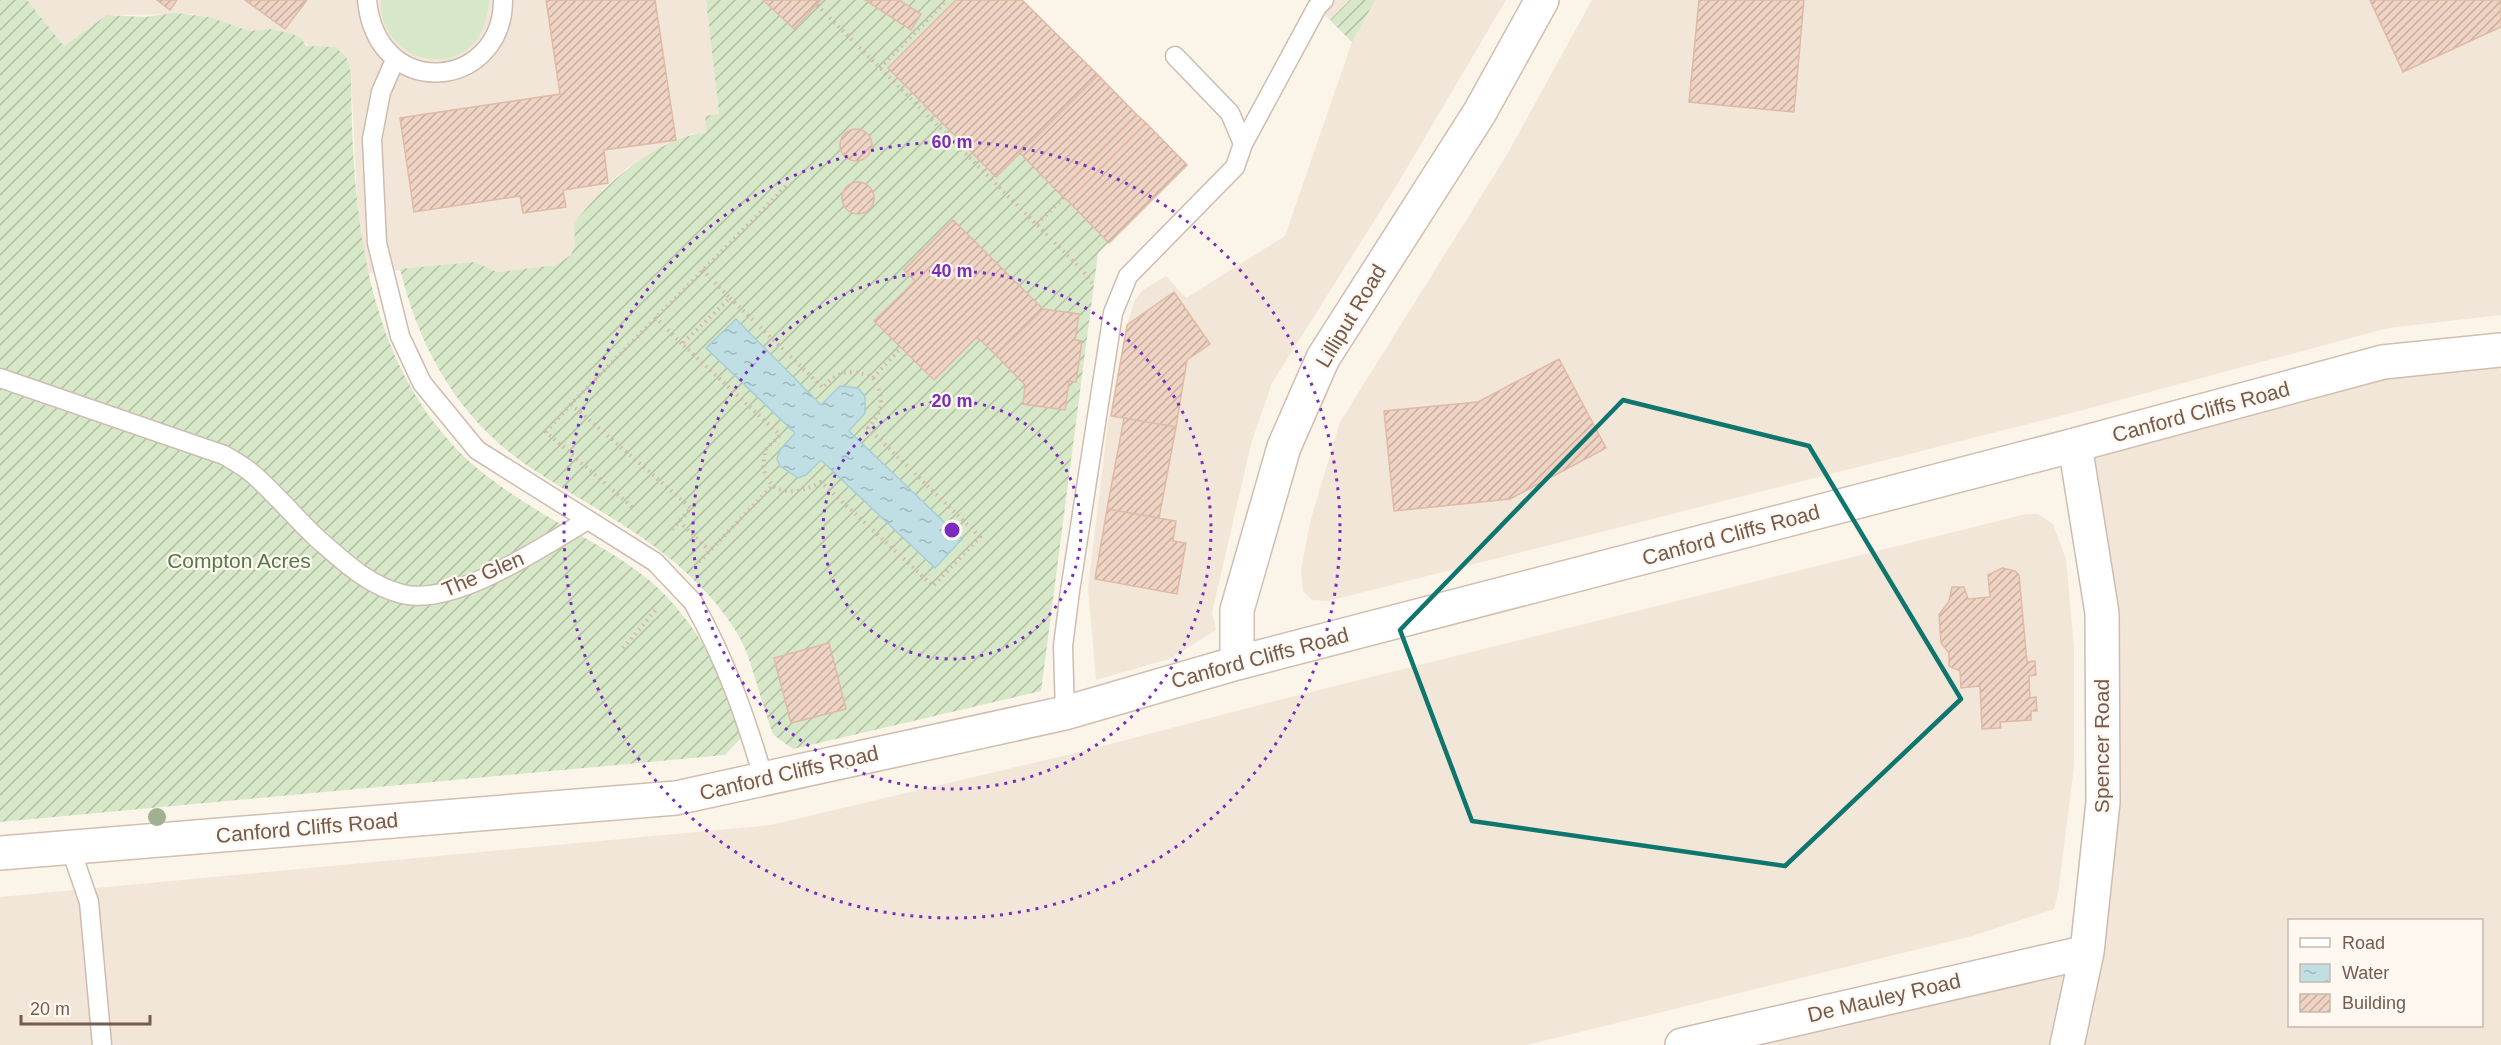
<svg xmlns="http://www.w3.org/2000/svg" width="2501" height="1045" viewBox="0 0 2501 1045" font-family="Arial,sans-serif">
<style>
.residential{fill:#f2e6d8;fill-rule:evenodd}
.grass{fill:#d6e8c8}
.garden{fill:url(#garden-furrows)}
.water{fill:url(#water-ripples);stroke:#a6ced5;stroke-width:1.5}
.building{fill:url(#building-hatch);stroke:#e0baa4;stroke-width:1.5}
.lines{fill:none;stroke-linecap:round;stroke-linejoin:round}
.lane-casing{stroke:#cdbcb0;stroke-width:21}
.street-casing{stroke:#cdbcb0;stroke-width:36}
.secondary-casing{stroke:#d1beb0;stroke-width:36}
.path{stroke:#d4b6a6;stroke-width:4;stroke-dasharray:1.5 4.5;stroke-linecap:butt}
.lane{stroke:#fff;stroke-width:18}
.street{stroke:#fff;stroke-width:33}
.secondary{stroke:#fff;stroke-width:33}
.lane-bridge-casing{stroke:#cdbcb0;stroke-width:21;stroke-linecap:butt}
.lane-bridge{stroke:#fff;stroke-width:18}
.tree{fill:#a1b090}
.marked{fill:none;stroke:#0f766e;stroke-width:4.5;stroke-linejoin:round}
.ring{fill:none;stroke:#7b2cbf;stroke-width:3;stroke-dasharray:3 6}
.labels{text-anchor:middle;stroke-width:4.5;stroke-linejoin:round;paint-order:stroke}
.street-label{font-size:21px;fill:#745b4e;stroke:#fef8f0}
.park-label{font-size:21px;fill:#577847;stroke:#fef8f0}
.centre{fill:#7b2cbf;stroke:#fef8f0;stroke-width:3}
.ring-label{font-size:18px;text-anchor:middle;font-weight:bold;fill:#7b2cbf;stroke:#fef8f0;stroke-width:4.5;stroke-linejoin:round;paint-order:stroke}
</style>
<defs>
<pattern id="garden-furrows" width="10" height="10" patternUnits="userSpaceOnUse" patternTransform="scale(1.5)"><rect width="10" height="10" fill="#d6e8c8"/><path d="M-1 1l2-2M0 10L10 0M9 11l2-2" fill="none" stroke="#b2bfa5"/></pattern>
<pattern id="water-ripples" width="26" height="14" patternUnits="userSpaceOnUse" patternTransform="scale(1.5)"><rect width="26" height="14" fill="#bfdfe4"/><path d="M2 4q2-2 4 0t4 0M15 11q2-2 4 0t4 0" fill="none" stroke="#a0b8bb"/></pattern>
<pattern id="building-hatch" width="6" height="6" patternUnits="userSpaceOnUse" patternTransform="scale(1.5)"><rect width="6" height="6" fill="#efd3c3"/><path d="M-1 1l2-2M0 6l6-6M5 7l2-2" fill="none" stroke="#c6aea1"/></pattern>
</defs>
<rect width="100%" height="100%" fill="#fbf4e9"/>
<!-- residential -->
<path class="residential" d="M27,0h679l13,114 -11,18 -18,2 -63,34 -21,18 -32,38 1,21 -4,10 -15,10 -59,7 -23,-10 -107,12 -9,-55 -7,-146 -61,-40 -20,-4 -21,2 -39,-14 -19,-3 -84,1 -43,31z
M1310,0h196l-108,183 -126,200 -21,61 -39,169 4,17 -47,29 -73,21 -8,-92 20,-165 19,-98 8,-25 8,-10 23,-14 20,22 99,-62 67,-194z
M1592,0h909v315l-113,13 -309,83 -751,190 -16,-1 -9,-9 -2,-20 9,-49 30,-100 165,-264z
M2501,350v695h-747l333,-93 16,-150 -28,-357zM2290,920h192v106h-192z
M2026,514h12l15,10 13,35 8,88v120l-16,126 -4,16 -82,27 -445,109h-1527v-148l771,-72 313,-74 191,-50z"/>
<!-- grass -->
<path class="grass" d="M381,0h108v3c-2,12 -4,24 -11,35 -32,44 -100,15 -97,-38z"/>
<!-- garden -->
<path class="garden" d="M0,0h27l37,46 43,-31 38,2 30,-4 35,4 39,14 21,-2 20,4 11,5 5,8 30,1 11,12 4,14c1,128 10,272 101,371 26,30 71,58 105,78 31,18 64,35 92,58 47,40 78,99 92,158l-16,17 -725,67z
M706,0h316l165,165 -89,88 -57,438 -248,58c-6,-5 -14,-9 -19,-14 -5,-7 -22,-71 -29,-86 -9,-22 -28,-46 -45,-63 -50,-52 -116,-82 -175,-122 -67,-47 -106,-116 -125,-195l74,-7 23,10 59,-7 15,-10 4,-10 -1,-21c29,-40 83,-86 133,-92l-2,-16 14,-2z
M1350,0h25l-23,42 -22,-22z"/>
<!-- water -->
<path class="water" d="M736,319l85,86 19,-19 18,2 7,8v17l-16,18 113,108 -27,29 -114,-108 -15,15 -8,3 -18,-12 -3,-7 3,-9 15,-17 -89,-85z"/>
<!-- building -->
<path class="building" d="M157,0h20l-7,10z
M245,0h62l-22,29z
M546,0h109l21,140 -72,10 4,33 -45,7 3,17 -43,6 -3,-17 -106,16 -14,-94 160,-24z
M763,0h58l-27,29z
M865,0h34l22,14 -10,16z
M956,0h66l76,75 -102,102 -108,-109z
M1699,0h105l-10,112 -105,-10z
M2370,0h131v27l-98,45z
M1098,75l39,40 -78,78 -39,-40z
M1137,115l9,8 -78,78 -9,-8z
M1146,123l41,42 -78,78 -41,-42z
M840 145a16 16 0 1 1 32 0a16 16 0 1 1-32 0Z
M842 198a16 16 0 1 1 32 0a16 16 0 1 1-32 0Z
M953,220l90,89 -47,46 -19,-18 -43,43 -60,-59 41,-40 -11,-11z
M1174,292l36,52 -23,16 -11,67 -65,-11 16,-91z
M1043,309l36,5 -4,26 7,1 -6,41 -7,-1 -4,29 -42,-6 2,-19 -29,-30z
M1559,359l47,89 -96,51 -116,12 -10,-100 94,-9z
M1124,418l52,9 -17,91 -52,-9z
M1107,509l69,12 -3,20 13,2 -9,51 -82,-15z
M2002,568l13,3 4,4 8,87 8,-1 1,14 -7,1 1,22 6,-1 1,14h-6v9l-31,2 1,6 -19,1 -2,-43 -19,2 -1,-17 -11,-5v-13l-8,-10 -2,-28 10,-14 3,-14h12l4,12 22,-2 -2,-22z
M829,643l17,66 -55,14 -17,-65z"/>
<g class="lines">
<defs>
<path id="lane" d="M367,0c10,103 136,90 136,0
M395,60l-14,32 -9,47 5,104 23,93 22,47 55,67 178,112
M1243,144l74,-137 7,-7
M0,378l224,77c10,6 21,12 30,20 23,20 42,44 65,65 24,21 50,46 83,54 52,13 140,-47 184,-73
M693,602c33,59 52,113 71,178
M1065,713l-2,-67 7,-55 43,-278 15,-37 107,-109 8,-23 -13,-31 -55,-57
M70,847l19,55 13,143"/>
<path id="street" d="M1682,1045l405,-93
M2067,1045l20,-93 16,-150 -1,-189 -27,-168"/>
<path id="secondary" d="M1237,663v-53l47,-163 39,-89 157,-246 62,-112
M0,853l676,-55 389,-85 172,-50 838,-218 308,-83 118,-12"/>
</defs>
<!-- lane casing -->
<use href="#lane" class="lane-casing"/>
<!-- street casing -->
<use href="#street" class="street-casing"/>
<!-- secondary casing -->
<use href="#secondary" class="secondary-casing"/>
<!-- path -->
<path class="path" d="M817,5l265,265 10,13
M880,68l67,-68
M1037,224l27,-27
M702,270l28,28
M730,298l93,90c14,-18 29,-20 50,-10 12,19 10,34 -5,50l112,109 -47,49 -112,-104c-19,11 -50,17 -57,-12 -1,-6 1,-15 1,-20l15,-15 -98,-91z
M655,317l27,27
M873,378l28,-30
M571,404l120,104 -22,25
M632,507l-86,-75 25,-28 217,-220
M679,521l31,30
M699,562l74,-77
M623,648l33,-38"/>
<!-- lane -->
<use href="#lane" class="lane"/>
<!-- street -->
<use href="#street" class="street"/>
<!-- secondary -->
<use href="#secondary" class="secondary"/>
<defs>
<path id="lane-bridge" d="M655,562l38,40"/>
</defs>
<!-- lane-bridge casing -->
<use href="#lane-bridge" class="lane-bridge-casing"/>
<!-- lane-bridge -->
<use href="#lane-bridge" class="lane-bridge"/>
</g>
<!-- trees -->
<circle class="tree" cx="157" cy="817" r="9"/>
<!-- marked area -->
<path class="marked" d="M1623,400l186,46 152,253 -176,167 -313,-45 -72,-191z"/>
<!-- distance rings -->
<g class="ring">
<circle cx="952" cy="530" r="129"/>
<circle cx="952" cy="530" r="259"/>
<circle cx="952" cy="530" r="388"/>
</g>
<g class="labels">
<!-- street labels -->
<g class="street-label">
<text transform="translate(1351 316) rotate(-59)" y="7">Lilliput Road</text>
<text transform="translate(2201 412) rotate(-15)" y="7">Canford Cliffs Road</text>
<text transform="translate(1731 535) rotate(-15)" y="7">Canford Cliffs Road</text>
<text transform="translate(483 574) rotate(-23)" y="7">The Glen</text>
<text transform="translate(1260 658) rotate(-15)" y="7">Canford Cliffs Road</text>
<text transform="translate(2102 746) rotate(-90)" y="7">Spencer Road</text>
<text transform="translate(789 773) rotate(-13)" y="7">Canford Cliffs Road</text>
<text transform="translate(307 828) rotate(-5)" y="7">Canford Cliffs Road</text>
<text transform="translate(1884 998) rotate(-13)" y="7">De Mauley Road</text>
</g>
<!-- park labels -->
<g class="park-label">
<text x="239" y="568">Compton Acres</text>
</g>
</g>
<circle cx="952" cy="530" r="9" class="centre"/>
<g class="ring-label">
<text x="952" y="148">60 m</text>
<text x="952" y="277">40 m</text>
<text x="952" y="407">20 m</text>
</g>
<!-- legend -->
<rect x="2288" y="919" width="195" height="108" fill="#fef8f0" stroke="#c7b9af" stroke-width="1.5"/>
<rect x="2300" y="938" width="30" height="9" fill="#ffffff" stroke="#c7b9af" stroke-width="1.5"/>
<text x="2342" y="949" font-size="18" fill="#745b4e">Road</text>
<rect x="2300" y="964" width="30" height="18" fill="url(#water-ripples)" stroke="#c7b9af" stroke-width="1.5"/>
<text x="2342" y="979" font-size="18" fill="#745b4e">Water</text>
<rect x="2300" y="994" width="30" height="18" fill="url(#building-hatch)" stroke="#c7b9af" stroke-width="1.5"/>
<text x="2342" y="1009" font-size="18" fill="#745b4e">Building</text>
<!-- scale -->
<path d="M21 1015v9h129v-9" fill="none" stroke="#745b4e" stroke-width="3"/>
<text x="30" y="1015" font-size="18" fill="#745b4e" stroke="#fef8f0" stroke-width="4.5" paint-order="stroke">20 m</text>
</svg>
